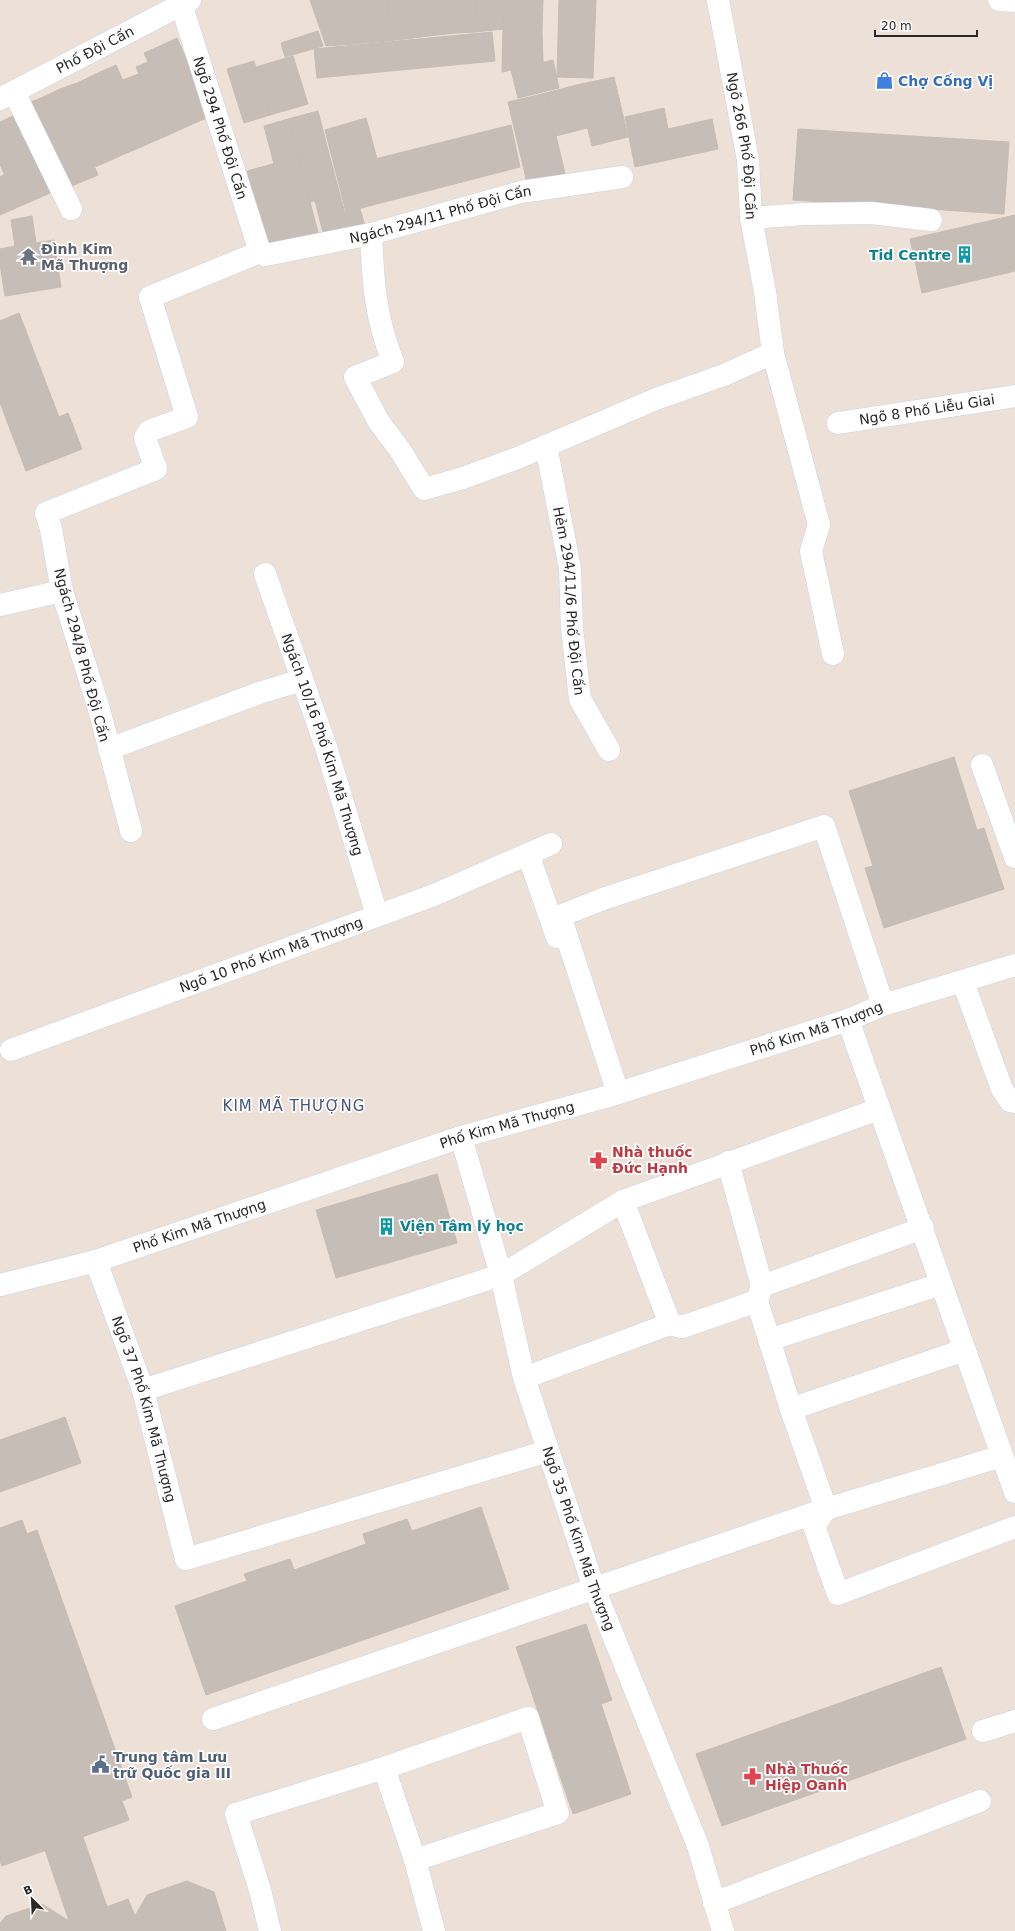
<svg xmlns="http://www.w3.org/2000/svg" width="1015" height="1931" viewBox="0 0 1015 1931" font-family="'DejaVu Sans',sans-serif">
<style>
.building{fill:#c7bdb7;stroke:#c7bcb1}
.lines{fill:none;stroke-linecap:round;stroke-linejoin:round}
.minor-casing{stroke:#ccd4e3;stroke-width:23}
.minor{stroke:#fff;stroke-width:22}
.labels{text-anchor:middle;stroke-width:3.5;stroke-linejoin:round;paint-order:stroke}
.street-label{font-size:14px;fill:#282828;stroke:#fff}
.shop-label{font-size:14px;font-weight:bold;fill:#366cbe;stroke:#fff;text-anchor:start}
.worship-label{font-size:14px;font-weight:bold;fill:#5b616d;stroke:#fff;text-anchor:start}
.culture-label{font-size:14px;font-weight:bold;fill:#0d838f;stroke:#fff;text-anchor:end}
.health-label{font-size:14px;font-weight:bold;fill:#be3a42;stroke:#fff;text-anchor:start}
.service-label{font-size:14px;font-weight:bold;fill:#4e5e75;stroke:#fff;text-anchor:start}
.neighbourhood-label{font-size:15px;letter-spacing:1px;fill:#44577c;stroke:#fff}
</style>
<rect width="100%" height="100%" fill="#ece0d7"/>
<!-- building -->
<path class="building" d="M310,0h37l8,44 -29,2z
M347,0h41l-1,41 -32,3z
M388,0h26l-1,38 -26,3z
M414,0h23l-1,35 -23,3z
M437,0h20l-1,33 -20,2z
M457,0h19l-1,32 -19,1z
M476,0h28l-1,29 -28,3z
M504,0h21v29h-22z
M525,0h18l-1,30 -17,-1z
M559,0h37l-3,78 -36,-1z
M503,29l39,1 1,33 -41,9z
M318,31l5,15 -38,11 -4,-14z
M492,32l3,29 -178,17 -3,-29z
M177,38l34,78 -16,7 -35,-77z
M160,46l35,77 -16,7 -35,-77z
M293,56l15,48 -38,11 -14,-48z
M553,60l6,28 -41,10 -7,-28z
M254,61l16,54 -26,8 -17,-54z
M148,62l31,68 -13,6 -30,-69z
M116,65l34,78 -16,7 -34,-78z
M100,72l34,78 -10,4 -34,-77z
M139,74l27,62 -16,7 -28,-63z
M90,77l34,77 -13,6 -34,-77z
M614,77l14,60 -36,9 -15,-61z
M77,83l34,77 -16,7 -35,-78z
M577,85l10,43 -31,8 -10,-43z
M60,89l38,86 -19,8 -38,-85z
M546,93l20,85 -38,9 -20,-85z
M41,98l38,85 -13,5 -37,-85z
M664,108l4,21 44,-10 6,30 -83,18 -10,-50z
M318,111l10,39 -30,7 -10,-38z
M15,115l18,41 -15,10 -18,-40v-4z
M366,118l11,41 -42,10 -10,-39z
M288,119l10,38 -24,7 -10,-38z
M511,125l9,42 -174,45 -11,-43z
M0,126l18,40 -14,8 -4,-10z
M798,129l211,13 -5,72 -211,-14z
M328,150l12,45 -30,7 -12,-45z
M33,156l17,37 -50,22v-38z
M298,157l8,29 -52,13 -7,-28z
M306,186l4,16 -51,15 -5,-18z
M340,195l5,18 15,-4 6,20 -41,11 -10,-39z
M310,202l9,34 -51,13 -9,-32z
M1015,215v56l-93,22 -12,-54z
M32,216l4,27 18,-3 7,47 -56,9 -5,-32v-15l15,-3 -4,-26z
M19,313l40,104 9,-4 14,36 -56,22 -26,-68v-82z
M954,757l23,73 7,-2 20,61 -120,39 -19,-60 8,-2 -24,-75z
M437,1174l20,69 -121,35 -20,-68z
M65,1417l16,46 -81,29v-52z
M481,1507l28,82 -303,106 -31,-89 72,-25 -3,-7 46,-15 4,11 72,-26 -3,-10 44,-15 5,12z
M22,1520l5,14 10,-4 95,267 -10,4 7,19 -127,46 -2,-5v-333z
M586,1624l26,76 -11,4 30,90 -58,20 -57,-167z
M941,1667l25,72 -244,87 -26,-72z
M83,1837l24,70 -38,14 -24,-71z
M187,1881l27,11 12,39h-226v-8l6,-7 36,-12 27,17 59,-22 7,17 12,-21z"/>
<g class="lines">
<defs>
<g id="minor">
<path id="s1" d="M718,0l30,160 3,58 14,74 8,61 46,172 -8,26 22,103"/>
<path d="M999,0l16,1"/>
<path id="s2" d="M181,4l79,248"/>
<path d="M14,92l57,117"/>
<path id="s3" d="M0,99l190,-99"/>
<path d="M751,218l53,-4 67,-1 60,7"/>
<path d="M371,234c2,47 4,83 22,128l-38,15 24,45 21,28 24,39 39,-11 57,-21 136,-58 68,-24 49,-22"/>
<path id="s4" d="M260,252l5,3 106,-21 150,-42 101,-15"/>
<path id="s5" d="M838,423l177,-27"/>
<path id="s6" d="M546,446l24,122 2,60 8,71 29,51"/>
<path id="s7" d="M265,574l61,173 51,168"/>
<path d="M0,605l62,-14"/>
<path d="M109,749l153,-57 40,-12"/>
<path d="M982,765l33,92"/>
<path d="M131,831l-32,-122 -37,-118 -11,-62 -5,-16 110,-44 -11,-31 4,-7 38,-14 -37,-120 110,-45"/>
<path d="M528,854l29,83"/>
<path d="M963,982l39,107 8,12 5,1"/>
<path d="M848,1020l167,472"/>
<path id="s8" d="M11,1050l423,-155 117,-51"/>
<path d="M618,1093l-58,-177 43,-17 221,-73 59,179"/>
<path id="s9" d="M461,1137l40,138 23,103 70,210 104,258 25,85"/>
<path d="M728,1162l34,124 -5,15 34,108 35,100 -12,17 24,68 177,-67"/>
<path d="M623,1201l47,123"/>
<path id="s10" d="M96,1261l47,129 43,169 362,-108"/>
<path id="s11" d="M0,1285l96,-24 365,-124 148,-41 239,-76 35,-15 132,-40"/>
<path d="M762,1286l161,-58"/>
<path d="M769,1340l172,-56"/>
<path d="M524,1378l146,-54 12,3 75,-26"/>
<path d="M143,1390l358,-115 122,-74 256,-92"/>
<path d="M791,1409l173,-59"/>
<path d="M213,1719l613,-210 176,-53"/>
<path d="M983,1731l32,-10"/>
<path d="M384,1768l31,92 19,71"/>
<path d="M714,1903l266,-102"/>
<path d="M270,1931l-10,-41 -24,-76 148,-46 144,-50 30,95 -143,47"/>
</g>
</defs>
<!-- minor casing -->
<use href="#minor" class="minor-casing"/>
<!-- minor -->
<use href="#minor" class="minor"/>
</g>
<!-- icons -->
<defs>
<symbol id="shop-bare" viewBox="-9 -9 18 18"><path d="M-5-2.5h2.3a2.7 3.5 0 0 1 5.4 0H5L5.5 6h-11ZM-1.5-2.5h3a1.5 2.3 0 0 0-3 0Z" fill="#3f7fe0" stroke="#fff" stroke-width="2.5" paint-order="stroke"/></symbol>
<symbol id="building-bare" viewBox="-9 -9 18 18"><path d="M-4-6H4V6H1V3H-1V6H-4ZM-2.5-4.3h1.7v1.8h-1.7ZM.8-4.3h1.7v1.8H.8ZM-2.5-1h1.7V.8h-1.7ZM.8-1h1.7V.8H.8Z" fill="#0f9aa8" stroke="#fff" stroke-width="2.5" paint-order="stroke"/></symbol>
<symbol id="temple-bare" viewBox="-9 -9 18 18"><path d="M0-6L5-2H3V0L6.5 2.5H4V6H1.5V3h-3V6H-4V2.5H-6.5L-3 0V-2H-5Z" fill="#6b7280" stroke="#fff" stroke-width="2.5" paint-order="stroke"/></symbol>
<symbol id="pharmacy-bare" viewBox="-9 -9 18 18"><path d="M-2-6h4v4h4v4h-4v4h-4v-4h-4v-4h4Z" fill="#e0444e" stroke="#fff" stroke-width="2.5" paint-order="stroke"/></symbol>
<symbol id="civic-bare" viewBox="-9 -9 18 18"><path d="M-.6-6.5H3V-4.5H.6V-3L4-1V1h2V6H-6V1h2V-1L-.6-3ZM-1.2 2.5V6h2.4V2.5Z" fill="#5c6f8a" stroke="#fff" stroke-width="2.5" paint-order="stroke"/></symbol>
</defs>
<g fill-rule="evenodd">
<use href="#shop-bare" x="872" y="68" width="25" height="25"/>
<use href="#building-bare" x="952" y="242" width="25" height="25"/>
<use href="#temple-bare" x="16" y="244" width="25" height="25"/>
<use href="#pharmacy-bare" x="586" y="1148" width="25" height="25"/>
<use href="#building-bare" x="374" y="1214" width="25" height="25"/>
<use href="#civic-bare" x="88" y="1752" width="25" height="25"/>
<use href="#pharmacy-bare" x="740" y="1764" width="25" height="25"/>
</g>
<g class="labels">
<!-- street labels -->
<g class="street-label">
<text dy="5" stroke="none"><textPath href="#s3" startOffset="107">Phố Đội Cấn</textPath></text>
<text dy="5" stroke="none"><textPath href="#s2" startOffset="130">Ngõ 294 Phố Đội Cấn</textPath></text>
<text dy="5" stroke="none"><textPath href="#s1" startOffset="148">Ngõ 266 Phố Đội Cấn</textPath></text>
<text dy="5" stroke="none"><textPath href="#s4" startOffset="186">Ngách 294/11 Phố Đội Cấn</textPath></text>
<text dy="5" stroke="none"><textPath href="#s5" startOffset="90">Ngõ 8 Phố Liễu Giai</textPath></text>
<text dy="5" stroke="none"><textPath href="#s6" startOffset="157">Hẻm 294/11/6 Phố Đội Cấn</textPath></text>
<text transform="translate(82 655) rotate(75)" y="5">Ngách 294/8 Phố Đội Cấn</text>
<text dy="5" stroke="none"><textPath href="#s7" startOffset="180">Ngách 10/16 Phố Kim Mã Thượng</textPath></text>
<text dy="5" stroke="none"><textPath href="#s8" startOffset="277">Ngõ 10 Phố Kim Mã Thượng</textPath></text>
<text dy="5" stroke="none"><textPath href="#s11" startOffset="856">Phố Kim Mã Thượng</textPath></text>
<text dy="5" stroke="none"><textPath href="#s11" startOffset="532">Phố Kim Mã Thượng</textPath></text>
<text dy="5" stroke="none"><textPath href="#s11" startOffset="208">Phố Kim Mã Thượng</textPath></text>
<text dy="5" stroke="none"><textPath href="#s10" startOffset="156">Ngõ 37 Phố Kim Mã Thượng</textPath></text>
<text dy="5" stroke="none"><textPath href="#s9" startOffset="419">Ngõ 35 Phố Kim Mã Thượng</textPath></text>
</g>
<!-- shop labels -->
<g class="shop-label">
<text x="898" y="86">Chợ Cống Vị</text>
</g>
<!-- worship labels -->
<g class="worship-label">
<text x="41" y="254">Đình Kim<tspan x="41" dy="16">Mã Thượng</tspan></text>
</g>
<!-- culture labels -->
<g class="culture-label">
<text x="951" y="260">Tid Centre</text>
<text x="400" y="1231" text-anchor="start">Viện Tâm lý học</text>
</g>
<!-- health labels -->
<g class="health-label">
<text x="612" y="1157">Nhà thuốc<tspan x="612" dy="16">Đức Hạnh</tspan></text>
<text x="765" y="1774">Nhà Thuốc<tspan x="765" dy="16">Hiệp Oanh</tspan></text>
</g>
<!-- service labels -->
<g class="service-label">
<text x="113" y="1762">Trung tâm Lưu<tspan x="113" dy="16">trữ Quốc gia III</tspan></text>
</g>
<!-- neighbourhood labels -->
<g class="neighbourhood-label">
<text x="294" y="1111">KIM MÃ THƯỢNG</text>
</g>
</g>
<!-- north arrow -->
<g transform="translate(32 1899) rotate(336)" stroke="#ffffff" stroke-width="3" paint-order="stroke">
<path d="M0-3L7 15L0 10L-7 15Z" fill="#282828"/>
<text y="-6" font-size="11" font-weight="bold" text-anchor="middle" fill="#282828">B</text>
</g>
<!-- scale -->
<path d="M875 30v6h102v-6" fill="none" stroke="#282828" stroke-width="2"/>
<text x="881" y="30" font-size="12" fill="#282828" stroke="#ffffff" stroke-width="3" paint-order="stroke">20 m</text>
</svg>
